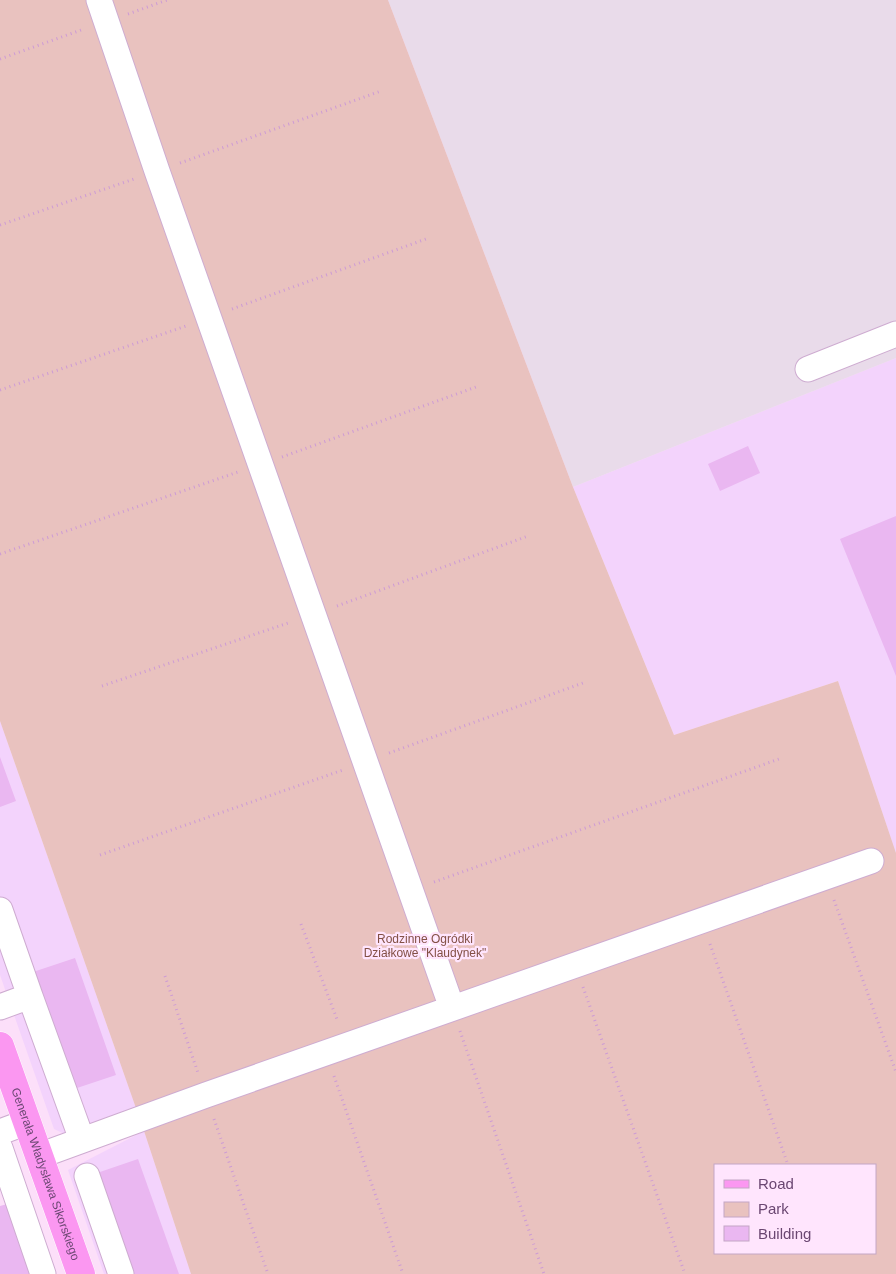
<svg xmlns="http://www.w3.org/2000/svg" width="896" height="1274" viewBox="0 0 896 1274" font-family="Helvetica,sans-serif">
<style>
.commercial{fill:#f3d3fc}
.industrial{fill:#e9dbea}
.green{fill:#e9c2bf;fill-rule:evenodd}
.building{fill:#eab7f1}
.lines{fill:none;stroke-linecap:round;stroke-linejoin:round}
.minor-casing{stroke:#ceacd1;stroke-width:27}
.major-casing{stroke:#fff;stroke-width:29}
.path{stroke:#cd9bd5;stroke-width:3;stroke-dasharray:1 4;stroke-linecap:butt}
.minor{stroke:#fff;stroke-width:25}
.major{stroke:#fb97f1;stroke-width:28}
.labels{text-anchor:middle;stroke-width:4.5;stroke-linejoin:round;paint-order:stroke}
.park-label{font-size:12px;fill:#835045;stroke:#ffe5fd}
.street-label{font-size:12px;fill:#6b4772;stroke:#ffe5fd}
</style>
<rect width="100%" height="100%" fill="#fcdff9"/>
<!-- commercial -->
<path class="commercial" d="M896,358v495l-58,-172 -164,54 -101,-248z
M0,721l137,390 -68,25 -15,-7 -54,-154z
M144,1131l47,143h-87l-36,-104z"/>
<!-- industrial -->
<path class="industrial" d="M388,0h508v358l-323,129z"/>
<!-- green -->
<path class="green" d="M0,0h388l185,487 101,248 164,-54 58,172v421h-705l-47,-143 -144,-410zM715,1165h160v88h-160z"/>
<!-- building -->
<path class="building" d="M748,446l12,27 -40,18 -12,-27z
M896,516v160l-56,-137z
M0,757l16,44 -16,6z
M75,958l41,117 -42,14 -41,-117z
M138,1159l41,115h-47l-35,-101z
M11,1203l24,71h-35v-68z"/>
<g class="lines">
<defs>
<path id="minor" d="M99,0l58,171 295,837
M808,369l88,-35
M0,910l30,86 -30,11
M30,996l52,144
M0,1132l27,-10
M0,1148l43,126
M39,1156l167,-61 665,-234
M87,1176l34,98"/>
<g id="major">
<path id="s1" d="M0,1046l81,228"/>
</g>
</defs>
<!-- minor casing -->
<use href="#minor" class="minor-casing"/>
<!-- major casing -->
<use href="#major" class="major-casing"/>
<!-- path -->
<path class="path" d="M128,14l39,-14
M0,59l84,-30
M180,163l201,-72
M0,225l134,-46
M232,309l194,-70
M0,390l186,-64
M282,457l194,-70
M0,554l238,-82
M337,606l191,-70
M102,686l189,-64
M389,753l194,-70
M100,855l243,-85
M434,882l345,-123
M834,900l62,172
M301,924l37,98
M710,944l78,221
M165,976l33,97
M583,987l102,287
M460,1031l84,243
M334,1076l69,198
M214,1119l54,155"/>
<!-- minor -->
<use href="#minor" class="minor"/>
<!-- major -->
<use href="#major" class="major"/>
</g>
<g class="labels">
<!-- park labels -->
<g class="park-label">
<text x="425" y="943">Rodzinne Ogródki<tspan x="425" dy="14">Działkowe "Klaudynek"</tspan></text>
</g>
<!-- street labels -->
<g class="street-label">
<text dy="4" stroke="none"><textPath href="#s1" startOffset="136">Generała Władysława Sikorskiego</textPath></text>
</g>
</g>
<!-- legend -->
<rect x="714" y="1164" width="162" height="90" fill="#ffe5fd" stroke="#c4a6c5"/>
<rect x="724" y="1180" width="25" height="8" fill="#fb97f1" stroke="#c4a6c5"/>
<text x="758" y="1189" font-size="15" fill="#6b4772">Road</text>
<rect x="724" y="1202" width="25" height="15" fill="#e9c2bf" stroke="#c4a6c5"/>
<text x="758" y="1214" font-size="15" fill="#6b4772">Park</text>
<rect x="724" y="1226" width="25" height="15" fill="#eab7f1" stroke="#c4a6c5"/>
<text x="758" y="1239" font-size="15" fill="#6b4772">Building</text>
</svg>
